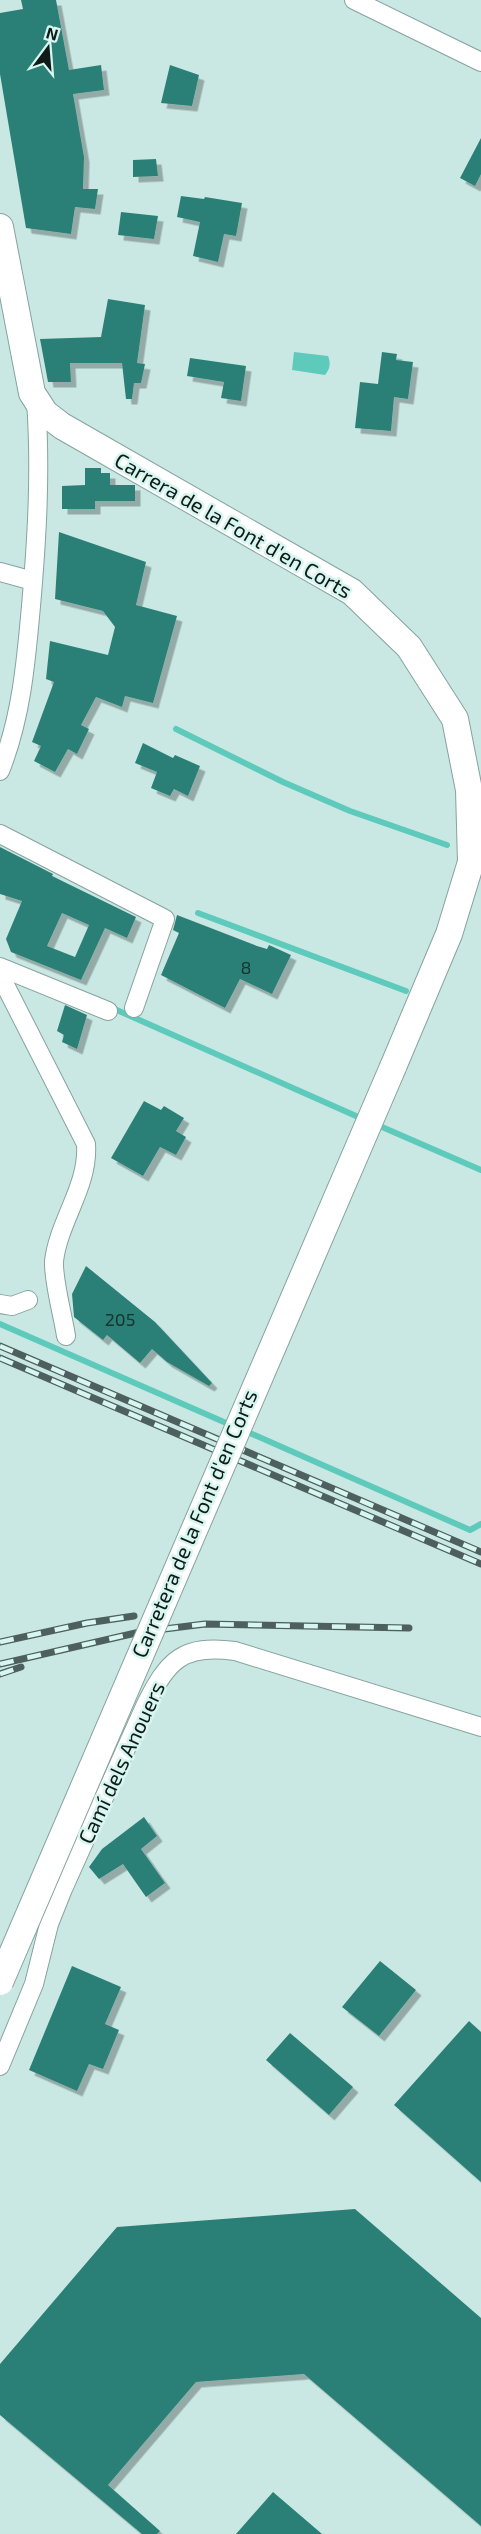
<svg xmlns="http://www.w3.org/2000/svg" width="481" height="2534" viewBox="0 0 481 2534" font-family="'Exo 2',sans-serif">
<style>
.water{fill:#5ecabc}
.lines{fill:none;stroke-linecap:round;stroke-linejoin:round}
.stream{stroke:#5ecabc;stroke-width:6}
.building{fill:#2c8076;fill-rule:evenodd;filter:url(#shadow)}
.street-casing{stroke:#86a39e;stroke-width:20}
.secondary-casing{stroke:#86a39e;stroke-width:28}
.street{stroke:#fff;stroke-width:18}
.secondary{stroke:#fff;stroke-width:26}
.rail-casing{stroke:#4e605d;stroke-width:7}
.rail{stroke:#d7f6f0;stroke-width:4.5;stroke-dasharray:14;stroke-linecap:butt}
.secondary-bridge-casing{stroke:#86a39e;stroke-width:28;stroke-linecap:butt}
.secondary-bridge{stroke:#fff;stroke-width:26}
.labels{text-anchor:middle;stroke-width:5;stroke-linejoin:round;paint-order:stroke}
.number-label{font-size:18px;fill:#173430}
.street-label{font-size:21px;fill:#101b19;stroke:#d7f6f0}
</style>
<defs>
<filter id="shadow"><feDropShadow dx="5.5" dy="5.5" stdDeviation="0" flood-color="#0004"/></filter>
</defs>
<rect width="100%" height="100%" fill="#cae8e3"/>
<!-- water -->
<path class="water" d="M294,352l34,4c3,7 2,13 -3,19l-33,-5z"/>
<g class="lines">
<!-- stream -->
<path class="stream" d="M176,729l107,53 67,29 97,34
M198,913l208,78
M110,1007l246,109
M382,1127l99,43
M0,1324l233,102
M243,1430l227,100 11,-6"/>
</g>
<!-- building -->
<path class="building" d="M21,0h35l13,70 32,-5 3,25 -31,4 11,63 -1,32h15l-3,20 -20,-2 -4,27 -45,-6 -26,-154v-61l23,-4z
M170,65l29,10 -7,31 -31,-3z
M481,138v36l-6,12 -15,-8z
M156,159l2,17 -25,1v-17z
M181,196l23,3 1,-2 37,6 -6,33 -12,-2 -6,28 -25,-6 7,-34 -23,-5z
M121,212l37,4 -4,23 -36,-4z
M108,299l37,6 -8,58 8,1 -4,19h-7l-2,16h-6l-4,-36h-52l1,19h-23l-8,-43 61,-2z
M382,352l15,2 -1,6 17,2 -5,37 -14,-2 -3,34 -36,-3 5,-46 18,2z
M190,358l56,8 -5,35 -20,-3 3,-16 -37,-6z
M85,468h16v5h9v12h25v16h-40v8h-33v-23l23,-1z
M59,532l87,30 -10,43 41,11 -24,87 -28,-7 -3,11 -26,-10 -15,28 8,4 -12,25 -9,-5 -13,23 -21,-11 7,-15 -9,-4 22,-60 -8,-3 4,-38 58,14 7,-28 -12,-16 -48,-12z
M143,743l30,15 2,-3 25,11 -12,30 -14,-7 -4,7 -19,-8 6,-16 -22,-9z
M0,847l53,27 -1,2 84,41 -9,21 -22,-10 -24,52 -70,-28 -5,-13 16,-38 -22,-7zM62,913l27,12 -14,32 -28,-11z
M177,915l80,31 10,3 2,-4 22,10 -19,39 -32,-15 -15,29 -64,-33 18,-42 -6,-3z
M65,1005l22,10 -10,34 -15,-7 2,-7 -7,-4z
M144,1101l17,9 3,-4 20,12 -8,13 10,6 -10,18 -16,-8 -17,29 -32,-18z
M86,1266l69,56 57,61 -3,3 -42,-24 -15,-13 -12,14 -33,-28 -4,5 -29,-23 -2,-23z
M144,1817l13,19 -16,13 24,34 -19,14 -23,-33 -24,15 -10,-12 13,-18z
M380,1961l36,29 -37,46 -37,-29z
M72,1966l49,21 -16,37 14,6 -16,39 -14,-5 -12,27 -48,-21z
M469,2021l12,11v150l-87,-77z
M290,2033l63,54 -24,28 -63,-55z
M355,2209l126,109v208l-177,-152 -108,8 -88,103 52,46 -3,3h-15l-142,-119v-51l117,-137z
M273,2492l49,42h-86z"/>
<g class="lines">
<defs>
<path id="street" d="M354,0l127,62
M0,572l33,9
M0,771c21,-52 26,-108 31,-165 6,-68 10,-136 5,-205
M0,834l165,85 -31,89
M0,967l108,44
M0,975l86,169c3,42 -27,76 -32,117 -1,19 9,55 12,75
M0,1304l12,2 16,-6
M0,2066l34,-82 15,-60 14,-35 83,-185c22,-44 37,-60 89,-53l246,76"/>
<path id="secondary" d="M0,227l32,166 13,20 17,13 290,166 57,55 46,72 14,71 2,72 -22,72 -56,133"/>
</defs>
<!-- street casing -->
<use href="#street" class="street-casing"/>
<!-- secondary casing -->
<use href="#secondary" class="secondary-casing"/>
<!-- street -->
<use href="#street" class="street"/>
<!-- secondary -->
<use href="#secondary" class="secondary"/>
<defs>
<path id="rail" d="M0,1346l481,206
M0,1358l481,206
M0,1642l87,-19 47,-7
M0,1664l140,-32 65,-8 204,4
M0,1674l21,-7"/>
</defs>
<!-- rail casing -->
<use href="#rail" class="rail-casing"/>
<!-- rail -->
<use href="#rail" class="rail"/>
<defs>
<path id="secondary-bridge" d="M0,1982l393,-915"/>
</defs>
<!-- secondary-bridge casing -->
<use href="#secondary-bridge" class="secondary-bridge-casing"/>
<!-- secondary-bridge -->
<use href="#secondary-bridge" class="secondary-bridge"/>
</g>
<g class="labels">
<!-- number labels -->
<g class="number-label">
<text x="246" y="974">8</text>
<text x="120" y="1326">205</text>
</g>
<!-- street labels -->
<g class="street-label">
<text transform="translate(233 526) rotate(30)" y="7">Carrera de la Font d'en Corts</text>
<text transform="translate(195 1524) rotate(-67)" y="7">Carretera de la Font d'en Corts</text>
<text transform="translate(122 1763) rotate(-65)" y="7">Camí dels Anouers</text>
</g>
</g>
<!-- north arrow -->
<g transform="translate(48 48) rotate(16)" stroke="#d7f6f0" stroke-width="4.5" paint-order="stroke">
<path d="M0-4.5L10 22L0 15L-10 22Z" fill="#101b19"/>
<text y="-9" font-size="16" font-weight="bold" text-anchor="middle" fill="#101b19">N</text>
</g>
</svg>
